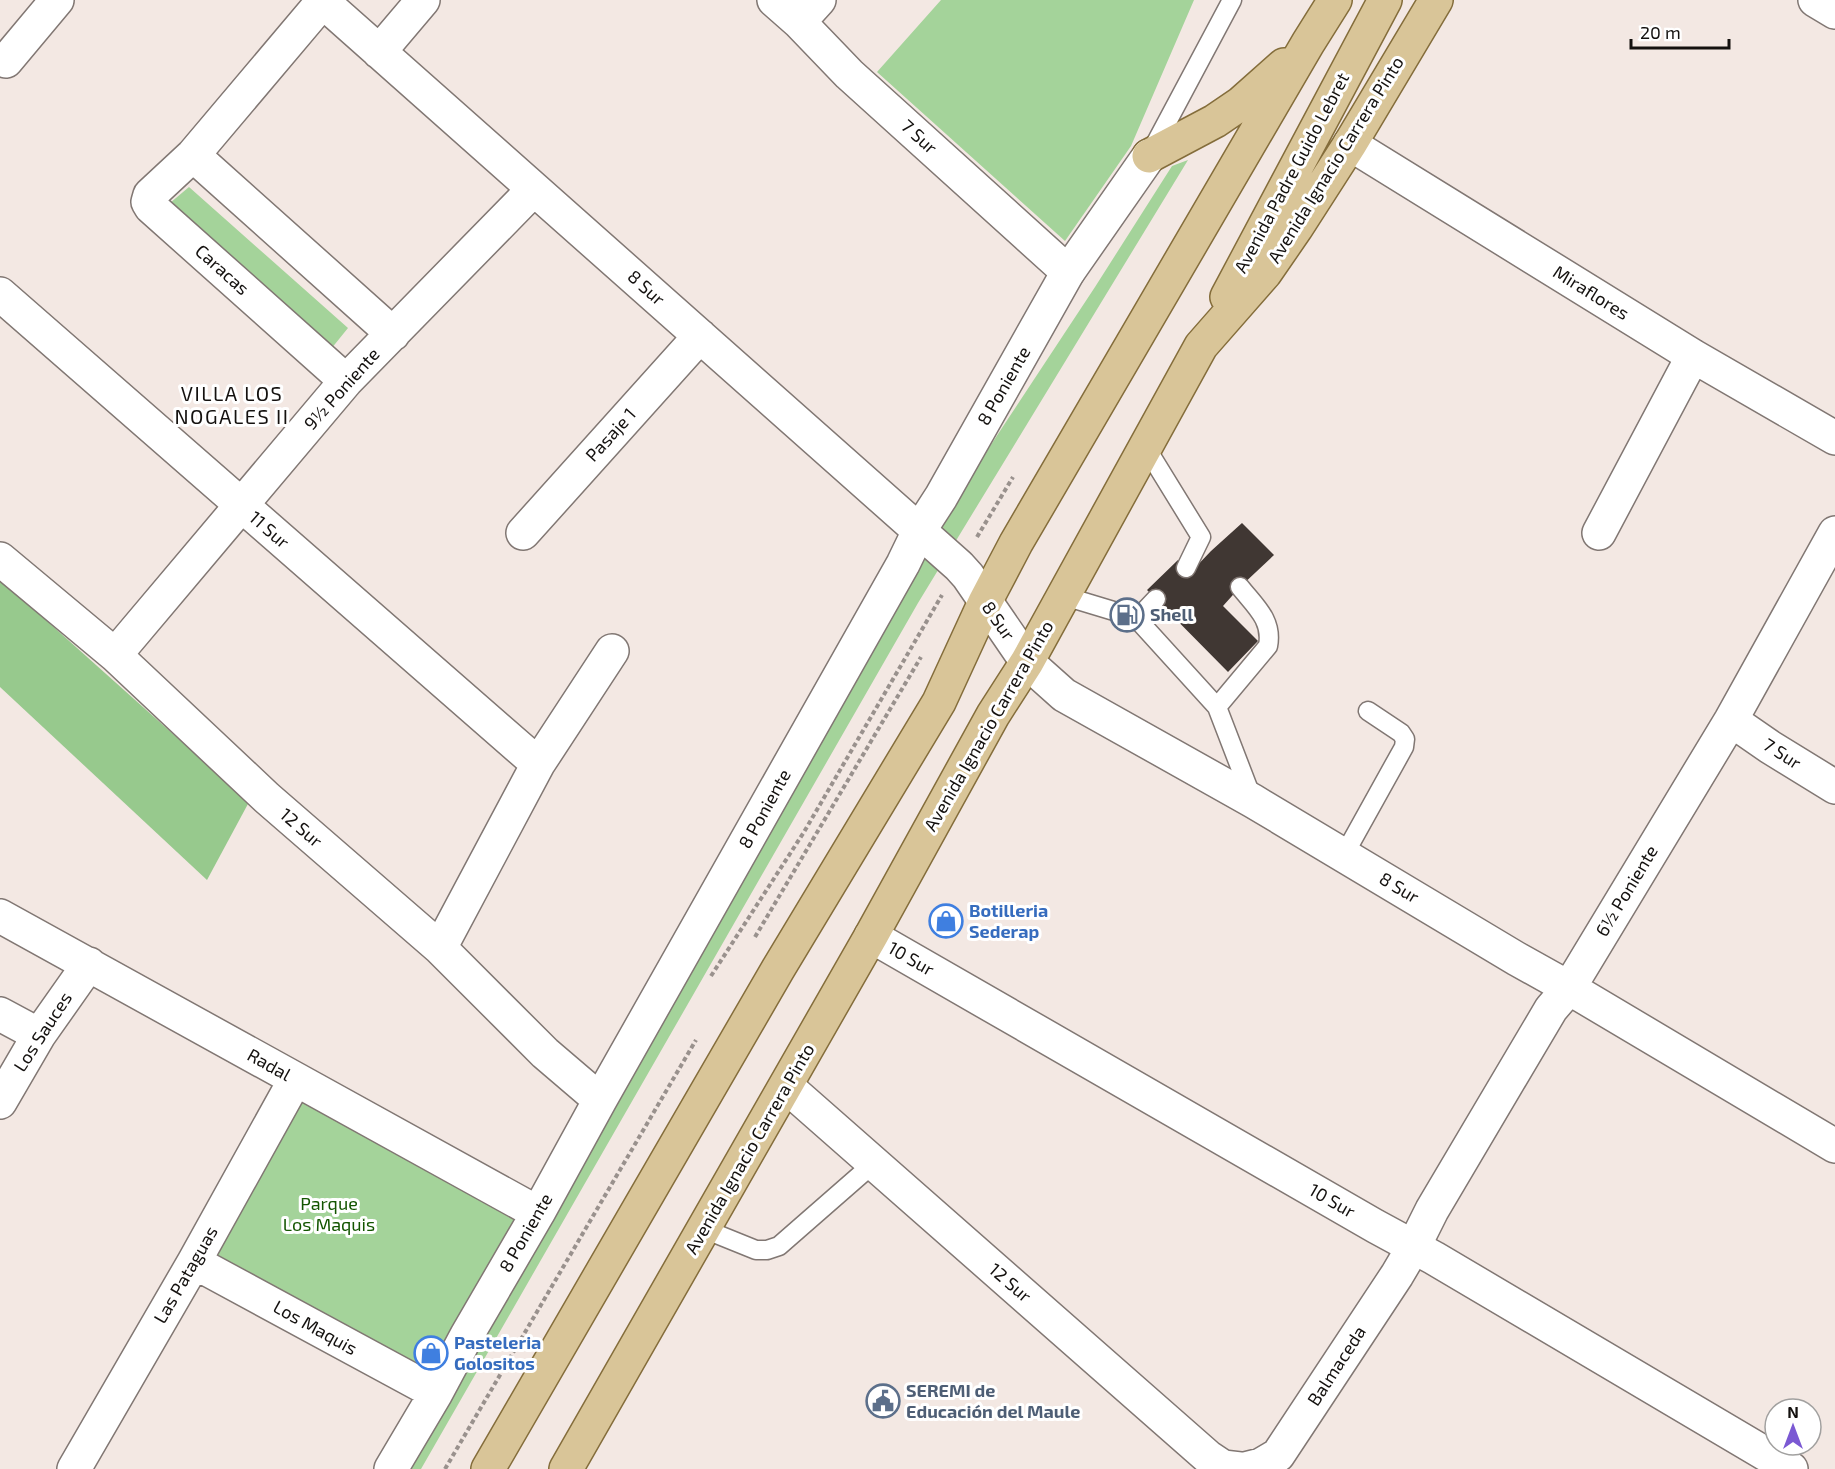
<svg xmlns="http://www.w3.org/2000/svg" width="1835" height="1469" viewBox="0 0 1835 1469" font-family="'Exo 2',sans-serif">
<style>
.green{fill:#a4d39a}
.forest{fill:#97c98d}
.building{fill:#403733}
.lines{fill:none;stroke-linecap:round;stroke-linejoin:round}
.service-casing{stroke:#817773;stroke-width:21}
.minor-casing{stroke:#817773;stroke-width:36}
.tertiary-casing{stroke:#817773;stroke-width:36}
.primary-casing{stroke:#846d3b;stroke-width:36}
.path{stroke:#99918d;stroke-width:4;stroke-dasharray:4.5 3;stroke-linecap:butt}
.service{stroke:#fff;stroke-width:18}
.minor{stroke:#fff;stroke-width:33}
.tertiary{stroke:#fff;stroke-width:33}
.primary{stroke:#d9c598;stroke-width:33}
.labels{text-anchor:middle;stroke-width:6;stroke-linejoin:round;paint-order:stroke}
.street-label{font-size:18px;fill:#14110f;stroke:#fff}
.service-label{font-size:18px;font-weight:bold;fill:#4e5e75;stroke:#fff;text-anchor:start}
.shop-label{font-size:18px;font-weight:bold;fill:#366cbe;stroke:#fff;text-anchor:start}
.park-label{font-size:18px;fill:#135500;stroke:#fff}
.neighbourhood-label{font-size:20px;letter-spacing:1.5px;fill:#14110f;stroke:#fff}
</style>
<rect width="100%" height="100%" fill="#f3e8e3"/>
<!-- green -->
<path class="green" d="M941,0h253l-63,146 -66,95 -188,-169z
M1188,160l-270,443 -497,866h-17l530,-938 161,-244 77,-121z
M189,187l159,141 -17,21 -161,-146z
M281,1081l244,134 -92,162 -240,-130z"/>
<!-- forest -->
<path class="forest" d="M0,579l249,223 -42,78 -207,-193z"/>
<!-- building -->
<path class="building" d="M1242,523l32,32 -34,32 -17,19 35,35 -30,31 -81,-82 31,-30 12,13 21,-22z"/>
<g class="lines">
<defs>
<path id="service" d="M1151,152l81,-152
M1145,446l56,91 -15,31
M1064,596l63,19 10,4 19,-20
M1137,619l80,88 51,-61c5,-26 -13,-40 -28,-59
M1217,707l35,91
M1344,855l60,-108 1,-8 -4,-6 -33,-22
M704,1229l52,21h11l12,-4 95,-83"/>
<path id="minor" d="M321,0l638,566 9,10 59,86 37,33 189,106 264,158 52,29 266,158
M774,0l25,22 50,52 219,198
M1815,0l20,12
M323,1l-130,154 -43,40 -2,7 3,5 195,174
M799,22l20,-22
M379,52l44,-52
M6,61l51,-61
M1350,144l343,212 142,82
M193,155l200,179
M0,294l538,470
M523,533l177,-197
M1599,533l94,-177
M0,559l115,96 152,143 173,150 105,105 55,47
M115,655l231,-274 188,-192
M1731,720l39,27 65,40
M0,916l538,297
M440,948l98,-184 74,-113
M0,1014l39,21
M786,1086l422,371 15,10 17,2
M0,1102l39,-67 50,-71
M194,1262l242,131
M74,1469l120,-207 101,-182
M391,1469l45,-76 31,-58 71,-122 62,-113 303,-536 16,-33
M1245,1469l16,-4 17,-10 119,-180 17,-29 18,-36 119,-201 18,-21 162,-268 104,-187"/>
<path id="tertiary" d="M919,531l22,-34 127,-225 81,-116
M871,936l504,290 59,32 357,211"/>
<path id="primary" d="M1149,156l66,-35 25,-17 44,-39
M1227,297l158,-297
M488,1469l290,-500 161,-267 46,-100 31,-59 292,-500 27,-43
M566,1469l305,-533 122,-221 34,-53 174,-316 64,-73 31,-45 54,-84 86,-144"/>
</defs>
<!-- service casing -->
<use href="#service" class="service-casing"/>
<!-- minor casing -->
<use href="#minor" class="minor-casing"/>
<!-- tertiary casing -->
<use href="#tertiary" class="tertiary-casing"/>
<!-- primary casing -->
<use href="#primary" class="primary-casing"/>
<!-- path -->
<path class="path" d="M977,537l36,-60
M755,937l166,-280
M711,976l93,-144 138,-237
M445,1469l251,-429"/>
<!-- service -->
<use href="#service" class="service"/>
<!-- minor -->
<use href="#minor" class="minor"/>
<!-- tertiary -->
<use href="#tertiary" class="tertiary"/>
<!-- primary -->
<use href="#primary" class="primary"/>
</g>
<!-- icons -->
<defs>
<symbol id="fuel-ring" viewBox="-11 -11 22 22"><circle r="9.5" fill="#fff" stroke="#5c6f8a" stroke-width="1.5"/><path d="M-5.5-6h7V0h2V4h1.3V-2.5L3-4.5l.8-.8L6-3V5H2.5V1h-1V6h-7ZM-4.2-4.7v3.2H.2V-4.7Z" fill="#5c6f8a"/></symbol>
<symbol id="shop-ring" viewBox="-11 -11 22 22"><circle r="9.5" fill="#fff" stroke="#3f7fe0" stroke-width="1.5"/><path d="M-5-2.5h2.3a2.7 3.5 0 0 1 5.4 0H5L5.5 6h-11ZM-1.5-2.5h3a1.5 2.3 0 0 0-3 0Z" fill="#3f7fe0"/></symbol>
<symbol id="civic-ring" viewBox="-11 -11 22 22"><circle r="9.5" fill="#fff" stroke="#5c6f8a" stroke-width="1.5"/><path d="M-.6-6.5H3V-4.5H.6V-3L4-1V1h2V6H-6V1h2V-1L-.6-3ZM-1.2 2.5V6h2.4V2.5Z" fill="#5c6f8a"/></symbol>
</defs>
<g fill-rule="evenodd">
<use href="#fuel-ring" x="1108" y="596" width="38" height="38"/>
<use href="#shop-ring" x="927" y="902" width="38" height="38"/>
<use href="#shop-ring" x="412" y="1334" width="38" height="38"/>
<use href="#civic-ring" x="864" y="1382" width="38" height="38"/>
</g>
<g class="labels">
<!-- street labels -->
<g class="street-label">
<text transform="translate(919 137) rotate(42)" y="6">7 Sur</text>
<text transform="translate(1336 160) rotate(-58)" y="6">Avenida Ignacio Carrera Pinto</text>
<text transform="translate(1292 173) rotate(-62)" y="6">Avenida Padre Guido Lebret</text>
<text transform="translate(222 270) rotate(42)" y="6">Caracas</text>
<text transform="translate(646 288) rotate(42)" y="6">8 Sur</text>
<text transform="translate(1591 293) rotate(32)" y="6">Miraflores</text>
<text transform="translate(1004 386) rotate(-60)" y="6">8 Poniente</text>
<text transform="translate(342 389) rotate(-48)" y="6">9½ Poniente</text>
<text transform="translate(611 435) rotate(-48)" y="6">Pasaje 1</text>
<text transform="translate(269 530) rotate(41)" y="6">11 Sur</text>
<text transform="translate(998 621) rotate(55)" y="6">8 Sur</text>
<text transform="translate(989 726) rotate(-60)" y="6">Avenida Ignacio Carrera Pinto</text>
<text transform="translate(1782 754) rotate(33)" y="6">7 Sur</text>
<text transform="translate(765 809) rotate(-61)" y="6">8 Poniente</text>
<text transform="translate(301 828) rotate(41)" y="6">12 Sur</text>
<text transform="translate(1399 888) rotate(31)" y="6">8 Sur</text>
<text transform="translate(1627 891) rotate(-59)" y="6">6½ Poniente</text>
<text transform="translate(911 959) rotate(30)" y="6">10 Sur</text>
<text transform="translate(43 1032) rotate(-57)" y="6">Los Sauces</text>
<text transform="translate(269 1065) rotate(29)" y="6">Radal</text>
<text transform="translate(750 1149) rotate(-60)" y="6">Avenida Ignacio Carrera Pinto</text>
<text transform="translate(1332 1201) rotate(30)" y="6">10 Sur</text>
<text transform="translate(526 1233) rotate(-60)" y="6">8 Poniente</text>
<text transform="translate(186 1275) rotate(-60)" y="6">Las Pataguas</text>
<text transform="translate(1010 1283) rotate(41)" y="6">12 Sur</text>
<text transform="translate(315 1328) rotate(29)" y="6">Los Maquis</text>
<text transform="translate(1337 1366) rotate(-57)" y="6">Balmaceda</text>
</g>
<!-- service labels -->
<g class="service-label">
<text x="1150" y="621">Shell</text>
<text x="906" y="1397">SEREMI de<tspan x="906" dy="21">Educación del Maule</tspan></text>
</g>
<!-- shop labels -->
<g class="shop-label">
<text x="969" y="917">Botilleria<tspan x="969" dy="21">Sederap</tspan></text>
<text x="454" y="1349">Pasteleria<tspan x="454" dy="21">Golositos</tspan></text>
</g>
<!-- park labels -->
<g class="park-label">
<text x="329" y="1210">Parque<tspan x="329" dy="21">Los Maquis</tspan></text>
</g>
<!-- neighbourhood labels -->
<g class="neighbourhood-label">
<text x="232" y="401">VILLA LOS<tspan x="232" dy="23">NOGALES II</tspan></text>
</g>
</g>
<!-- north arrow -->
<g transform="translate(1793 1427)"><circle r="28" fill="#ffffff" stroke="#a1a09f" stroke-width="1.5"/>
<path d="M0-4.5L10 22L0 15L-10 22Z" fill="#7b59d3"/>
<text y="-9" font-size="16" font-weight="bold" text-anchor="middle" fill="#14110f">N</text>
</g>
<!-- scale -->
<path d="M1631 39v9h98v-9" fill="none" stroke="#14110f" stroke-width="3"/>
<text x="1640" y="39" font-size="18" fill="#14110f" stroke="#ffffff" stroke-width="4.5" paint-order="stroke">20 m</text>
</svg>
